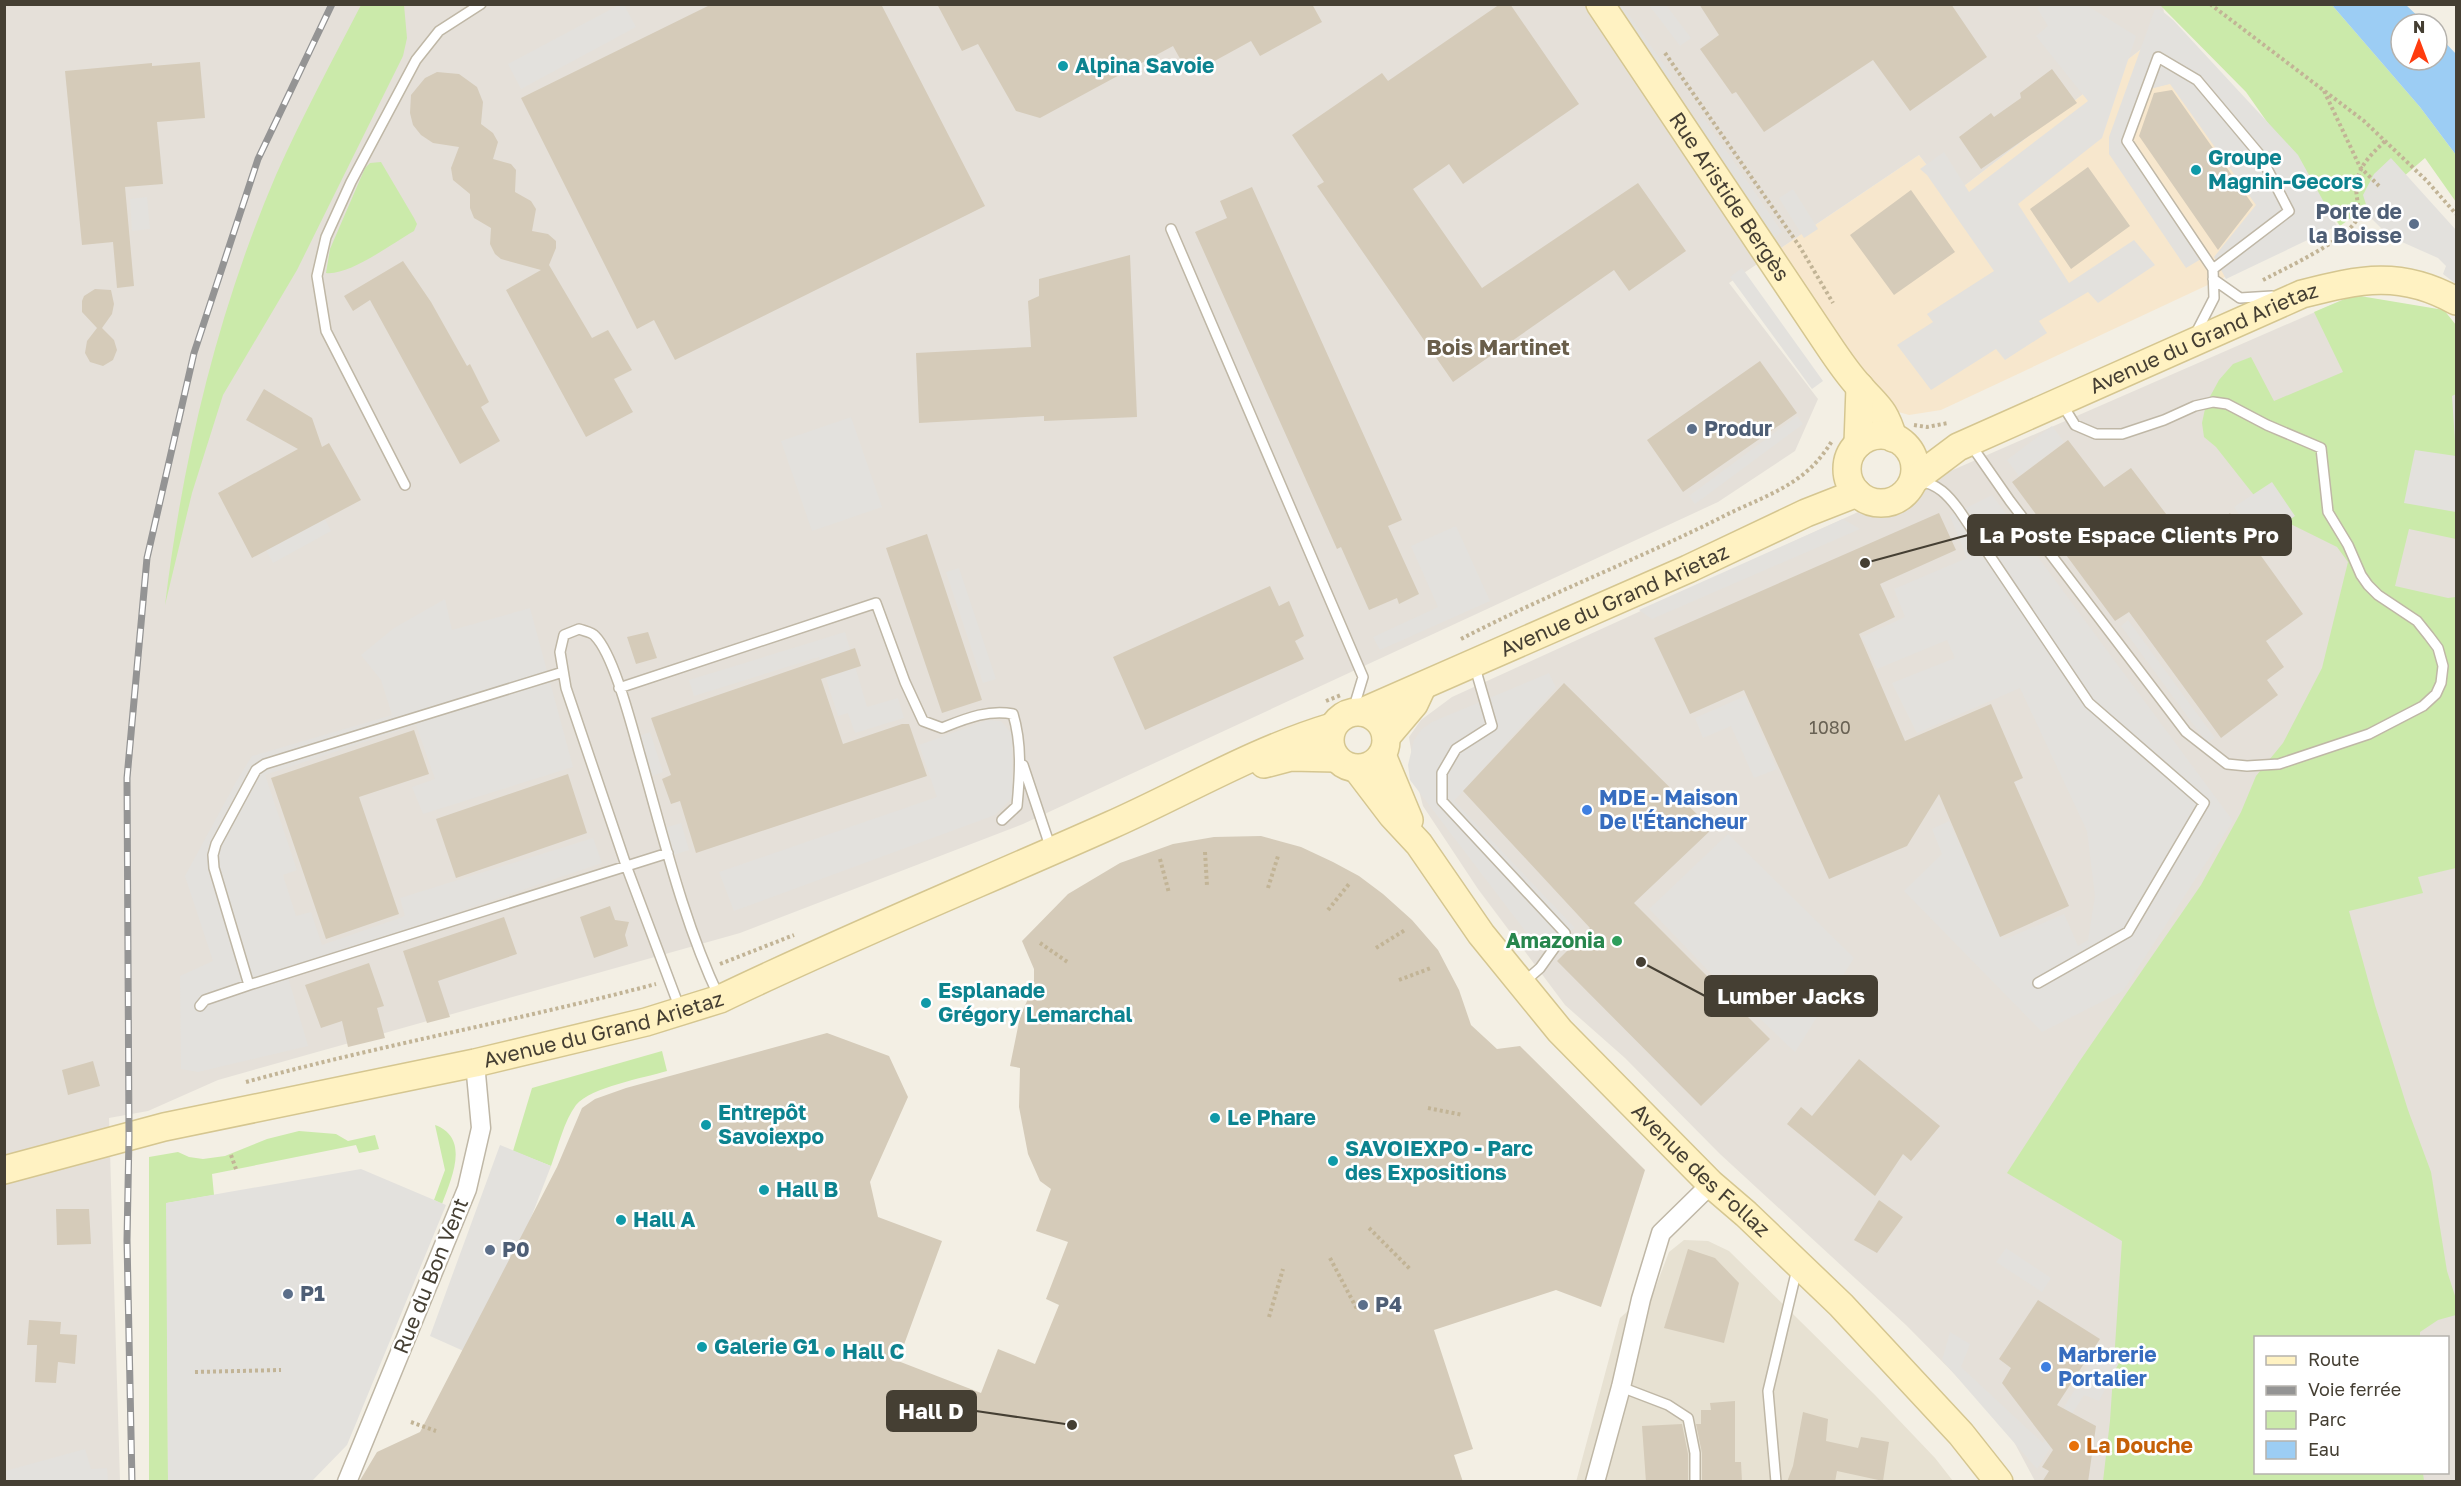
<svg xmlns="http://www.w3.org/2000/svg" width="2461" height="1486" viewBox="0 0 2461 1486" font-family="'Golos Text',sans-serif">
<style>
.residential{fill:#e7e1d2}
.commercial{fill:#f7e7cd}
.industrial{fill:#e5e0d9;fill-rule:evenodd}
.green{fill:#cbeaaa}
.parking{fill:#e3e1dd}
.water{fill:#9ccdf4}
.building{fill:#d5cbb9}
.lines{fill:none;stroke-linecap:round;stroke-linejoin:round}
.lane-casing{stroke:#bfb7a6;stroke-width:12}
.street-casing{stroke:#bfb7a6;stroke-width:21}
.secondary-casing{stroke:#d5c690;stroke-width:30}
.path{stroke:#c2b496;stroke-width:4;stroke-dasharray:3 3;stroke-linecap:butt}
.lane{stroke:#fff;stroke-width:9}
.street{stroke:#fff;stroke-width:18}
.secondary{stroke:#fff2c2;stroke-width:27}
.rail-casing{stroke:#949494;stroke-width:7}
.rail{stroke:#fff;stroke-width:4.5;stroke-dasharray:14;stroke-linecap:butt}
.culture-dot{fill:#0f9aa8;stroke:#fff;stroke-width:2}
.service-dot{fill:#5c6f8a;stroke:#fff;stroke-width:2}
.shop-dot{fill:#3f7fe0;stroke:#fff;stroke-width:2}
.leisure-dot{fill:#2e9e5b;stroke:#fff;stroke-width:2}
.food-dot{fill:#e8710a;stroke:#fff;stroke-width:2}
.labels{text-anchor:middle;stroke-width:5;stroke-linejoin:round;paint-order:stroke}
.number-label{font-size:18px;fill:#696254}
.culture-label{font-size:21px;font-weight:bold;fill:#0d838f;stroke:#fff;text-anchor:start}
.street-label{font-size:21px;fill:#453f33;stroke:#fff}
.service-label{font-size:21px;font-weight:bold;fill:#4e5e75;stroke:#fff;text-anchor:start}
.shop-label{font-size:21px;font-weight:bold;fill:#366cbe;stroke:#fff;text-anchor:start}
.leisure-label{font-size:21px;font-weight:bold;fill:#27864d;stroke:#fff;text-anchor:end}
.food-label{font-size:21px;font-weight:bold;fill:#c56008;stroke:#fff;text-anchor:start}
.neighbourhood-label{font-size:22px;font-weight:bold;fill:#695e4a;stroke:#fff}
.leader{fill:none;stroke:#453f33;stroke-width:2}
.callout-dot{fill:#453f33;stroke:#fff;stroke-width:2}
.callout{fill:#453f33;stroke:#453f33;stroke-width:2}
.callout-label{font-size:22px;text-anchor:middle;font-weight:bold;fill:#fff}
</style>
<rect width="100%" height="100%" fill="#f3efe4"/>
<!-- residential -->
<path class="residential" d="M1684,1240l24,1 21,10 147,145 59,62 18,23 -377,1 44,-164 36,-32 13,-34z"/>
<!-- commercial -->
<path class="commercial" d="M2166,30l157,201 -382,179 -32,5 -24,-7 -104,-160 138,-93 32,41z"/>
<!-- industrial -->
<path class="industrial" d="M5,5h2158l3,25 -215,166 -32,-41 -190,128 89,116 -23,52 -77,51 -695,322 -283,109 -522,147 -70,31 -39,7 11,363 -115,1z
M2354,295l102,30v1156h-421l-30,-56 -99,-100 -186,-171 -95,-96 -60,-53 -87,-116 -55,-83 -8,-31 -6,-38 12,-17 31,-23 439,-200zM2256,1338h192v134h-192z"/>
<!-- green -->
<path class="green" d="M361,5h43l3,33 -4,18 -106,214 -74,125 -31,98 -27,112c18,-148 52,-292 111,-430 26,-58 56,-114 85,-170z
M2160,5h172l88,102 36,48v47l-31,-44 -44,38 -41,30 -94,-134z
M381,162l33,56 3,6 -3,7c-21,12 -65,45 -88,42l4,-24 35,-81 5,-5z
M2354,295l90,15 12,15v214l-47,-10 -14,57 53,12 8,-1v271l-38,9 5,16 -74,18 26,94 33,105 23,62 16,99 9,28v16l-18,5 -18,12v5l-164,1v134l167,1 1,8h-321l7,-60 12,-180 -115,-68 72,-111 122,-177 40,-73 15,-36 27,-33 39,-75 26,-106 -11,-15 -69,-34 -52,-66 -12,-10 -2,-14 4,-19 13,-24 14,-16 18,-7 23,44 69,-29 -29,-60z
M662,1051l5,20c-23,7 -76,16 -91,34 -12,16 -18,42 -25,61l-38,-15 19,-63z
M435,1125c36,13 16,54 7,79l-8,-4 11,-30z
M299,1131l37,3 12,7 27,-6 4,14 -20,4 -3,-8 -144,29 2,21 -47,8 1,278 -19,1v-325l29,-5 11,5 14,2 22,-3 42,-17z"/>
<!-- parking -->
<path class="parking" d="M619,5h5l12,22 -115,62 -13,-25z
M1615,5h7l50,71 -7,5z
M1649,5h17l25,33 -11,8z
M2043,5h43l50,31 -34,102 -84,66 51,79 65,-43 21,25 -57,38 -10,-11 -49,29 8,12 -42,27 -9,-11 -65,41 -34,-45 36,-23 -6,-8 67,-43 -67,-96 -7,-6 24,-17 25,40 119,-91 -52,-65 12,-10 -11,-18z
M2155,9l6,1 12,10 125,135 39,71 -111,53 -12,-22 42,-52 -86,-121 -20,5 -19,58 75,109 -20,12 -77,-114v-17z
M1703,117l79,115 -10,7 -79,-116z
M2391,158l65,72v54l-13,-10 3,-8 -8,-8 -36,-16 -5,2 -27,-27 -7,-22 11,-21z
M1793,189l25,40 -14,9 -25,-40z
M147,197l3,32 -18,2 -2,-32z
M1742,268l81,113 -11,8 -82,-112z
M2456,394v118l-52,-9 11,-53 41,6 -4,-60z
M1797,416l6,8 -108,80 -6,-8z
M851,417l31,90 -70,24 -31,-90z
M2052,426l12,16 -45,34 -12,-16z
M2272,482l23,34 -37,26 -24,-35z
M1992,495l241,326 -110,170 -81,41 -138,-141 38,-37 -10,-25 17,-8 54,119 61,-26 14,32 10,-6 7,-44 -8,-65 -67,-143 -103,45 -25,-50 63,-25 -8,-18 -70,29 -15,-32 43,-20 -11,-28 73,-31 -17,-42z
M325,519l6,12 -58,32 -7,-13z
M1843,519l17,10 -208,90 -13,-9z
M1456,526l34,75 -110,49 -7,-13 65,-30 -27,-61z
M959,568l37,111 -13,4 -37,-111z
M445,599l7,31 78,-22 43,159 -150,47 -11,-27 23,-8 -19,-54 -151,50 32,95 -14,5 13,41 15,-4 11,33 83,-29 -5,-18 193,-60 9,25 -316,107 22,76 -110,26 -17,-3 -1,-93 33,-15 -28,-85 51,-94 16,-26 140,-41 -11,-35 -20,-25 33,-27z
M2128,620l87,118 -8,5 -86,-117z
M845,632l22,75 31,-9 6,20 -49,15 -7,-20 -10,3 -19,-59 -125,39 -5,-16z
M1549,673l7,15 -102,113 121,127 -36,21 -129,-169 -2,-15 6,-25 8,-11 10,-7z
M1745,696l32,73 -23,9 -23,-52 -28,12 -8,-20z
M988,720l13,1 11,13v64l-17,17 -261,96 -15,-39 218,-75 -18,-52z
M650,732l13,40 -14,5 -13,-40z
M681,823l8,27 -16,5 -9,-27z
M1728,834l126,124 -59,94 -56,-53 11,-12 -16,-15 -13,12 -72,-75z
M500,1145l51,21 -74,191 -47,-21z
M361,1169l85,36 -99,240 -35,36h-144l-2,-278z
M2006,1248l45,30 -9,14 -46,-30z
M1950,1332l20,12 -9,23 82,76 57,-96 21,12 -22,42 -15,-6 -47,74 -95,-109z
M85,1449l6,20 16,-1 1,13h-100l-3,-10z"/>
<!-- water -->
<path class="water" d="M2332,5h74l20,19h-25v36h36v-26l19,20v101l-36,-48z"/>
<!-- building -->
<path class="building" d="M712,4h169l104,202 -310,154 -21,-40 -17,9 -116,-231z
M937,4h375l10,18 -62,34 -9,-15 -62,34 -16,-29 -133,72 -24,-7 -38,-67 -16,7z
M1500,4h10l69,100 -116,80 -14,-20 -36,25 69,99 156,-105 48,68 -57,40 -15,-21 -161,112 -136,-196 7,-4 -32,-47 90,-62 6,8z
M1699,4h252l36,53 -77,54 -37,-51 -109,72 -28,-40 -4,2 -32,-45 19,-14z
M200,62l5,56 -48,4 6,62 -38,3 9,99 -17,2 -4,-46 -31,3 -17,-174 87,-8v3z
M2052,69l25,34 -96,66 -22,-32 32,-24 3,4 27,-19 -1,-5z
M437,72l22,2 18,13 6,15 -2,22 12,9 5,9 -5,17 18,5 5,6 -1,22 16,9 5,8 -4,22 16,3 8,7v7l-7,17 43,73 16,-8 24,40 -18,9 19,33 -47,25 -80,-147 35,-20 -40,-11 -6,-5 -5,-10 1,-16 -17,-10 -4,-10v-14l-17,-14 -2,-12 8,-21 -26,-4 -12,-8 -8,-10 -3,-12 1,-18 14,-17z
M2172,90l81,115 -35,45 -79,-114 15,-43z
M2088,167l42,59 -59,43 -41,-60z
M1252,187l150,333 -14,6 31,68 -20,10 -2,-6 -28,12 -28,-63 -4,2 -142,-317 32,-14 -7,-17z
M1911,190l44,62 -61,43 -44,-60z
M1130,255l7,162 -93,4v-5l-125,7 -3,-70 115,-6 -3,-46 11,-5v-17z
M403,261l28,41 36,64 3,-2 19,38 -8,5 19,34 -40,23 -90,-164 -17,11 -9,-15z
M95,289l16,1 3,14 -2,10 -10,14 12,12 3,10 -4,10 -10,6 -13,-4 -5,-9 2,-12 10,-13 -15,-16v-11l2,-5z
M1760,361l37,52 -114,79 -36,-52z
M264,389l48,29 10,29 7,-4 32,57 -109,58 -34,-65 80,-44 -52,-29z
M2068,440l36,47 27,-19 58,76 41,-31 73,101 -37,27 18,26 -17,13 11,15 -57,43 -92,-126 -14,9 -103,-139z
M1939,513l17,37 -76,34 15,33 -36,17 46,107 86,-37 32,74 -9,4 55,124 -69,31 -61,-143 -32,52 -78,33 -85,-189 -54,24 -36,-76z
M927,534l55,166 -40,13 -56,-165z
M1270,586l9,20 10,-5 15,35 -9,5 9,18 -159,71 -32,-73z
M648,632l9,26 -21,6 -9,-27z
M855,648l6,18 -40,13 22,65 59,-20h7l18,52 -231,77 -16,-52 -9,3 -9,-25 9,-4 -20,-57z
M1564,683l148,146 -78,74 87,87 2,-3 22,23 -2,2 27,27 -69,67 -144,-145 33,-33 -127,-137z
M414,730l15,44 -70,23 40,117 -73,25 -55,-161z
M568,774l19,59 -131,45 -20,-59z
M1261,836l40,11 32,15 26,14 24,18 29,26 26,30 21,40 12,35 26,24 23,-3 125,124 -44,137 -45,-17 -122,40 39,119 -19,6 9,27h-1104l18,-30 43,-20 137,-265 25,-59 13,-9 31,-11 201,-55 62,23 19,41 -38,85 8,35 64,24 -44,120 83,32 17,-44 37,15 24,-59 -13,-6 22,-57 -32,-11 15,-42 -11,-8 -12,-27 -9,-47 1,-39 -10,-2 10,-49 14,-32v-16l-12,-28 46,-47 52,-31 53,-19 41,-7z
M610,906l5,14 14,2 -4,13 3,11 -34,12 -14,-41z
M504,917l13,37 -79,27 12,36 -23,6 -24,-72z
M369,963l15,43 -7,2 8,30 -37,9 -6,-26 -21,7 -16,-43z
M1859,1059l81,67 -29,35 -8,-7 -28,42 -88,-72 14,-17 11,9z
M93,1061l7,25 -32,9 -6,-25z
M1879,1200l24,17 -26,36 -23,-13z
M56,1209h33l2,35 -34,1z
M1688,1249l27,9 24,25 -15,60 -60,-15z
M2038,1300l62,39 -43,66 39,21 -8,56h-46l7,-11 -7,-4 11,-17 -51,-67 9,-15 -12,-9z
M29,1320l32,2 -1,12 17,1 -2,29 -17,-2 -2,21 -21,-1 2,-37h-10z
M1735,1401v61h6l1,20h-40v-29l-6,-29h5v-14h10l-1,-7z
M1803,1412l25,7 -2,22 32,7 3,-11 28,5 -6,39 -46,-10 -2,11h-48l6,-16z
M1682,1424l6,30v28h-42l-4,-56z"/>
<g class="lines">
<defs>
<path id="lane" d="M1171,229l192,448 -10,33
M2213,279l27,19 32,-2
M2197,331l17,-33 -1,-29 -86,-128 31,-84 39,23 63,75 29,56 -76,58
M1971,445l39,56 176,231 41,32 20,2 32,-2 90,-30 54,-28 13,-12 5,-11 2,-17 -5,-18 -9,-12 -12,-15 -39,-26 -10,-10 -7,-10 -13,-30 -20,-33 -7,-64 -54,-23 -40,-21 -14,-2 -18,4 -31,14 -42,14h-26l-21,-9 -13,-21
M1919,481c19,3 29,14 40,29l130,193 115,100 -76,129 -90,51
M405,485l-79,-154 -9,-55 9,-39 25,-55 65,-122 23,-29 42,-27
M1474,664l18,62 -36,23 -14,24v28l123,132 -25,35 -16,14
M619,688l257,-85 29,79 18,39 19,7c23,-9 46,-19 71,-14 9,30 7,60 4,92l-15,14
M1023,765l28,84
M249,985l-35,-117 -1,-13 3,-11 40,-74 9,-6 298,-92
M200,1006l5,-6 44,-15 419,-132
M680,1009l-53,-141 -61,-180 -6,-36 4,-17 15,-6c5,2 13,3 16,7 19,19 37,91 45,119 23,80 43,166 79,242
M1621,1387l47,18 20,13 7,35v29
M1776,1482l-8,-91 29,-122"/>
<path id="street" d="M347,1482l120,-293 14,-61 -6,-65
M1595,1482l26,-95 20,-88 20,-66 50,-49"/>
<g id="secondary">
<path id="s1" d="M1600,4l227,339c10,15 20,30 32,43 19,22 25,22 34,52"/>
<circle cx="1881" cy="469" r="34"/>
<path d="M1858,444l2,-57"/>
<path id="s2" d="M1914,480l44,-33 344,-153c58,-15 99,-24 154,7"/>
<circle cx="1358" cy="740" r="28"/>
<path id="s3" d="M1362,712l326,-143 118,-56 51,-20"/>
<path d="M1386,737l28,-33 8,-17"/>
<path d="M1382,755l27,65"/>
<path d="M1264,764l27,-7 44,1"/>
<path id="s4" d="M1357,769l35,46 27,29 62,90 79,97 151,153 35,30 95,91 120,129 38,48"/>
<path id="s5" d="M4,1170l160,-43 311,-64 171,-41 74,-23c129,-62 261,-116 391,-174 74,-33 144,-75 221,-98"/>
</g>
</defs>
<!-- lane casing -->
<use href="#lane" class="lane-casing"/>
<!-- street casing -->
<use href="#street" class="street-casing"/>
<!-- secondary casing -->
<use href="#secondary" class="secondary-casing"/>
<!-- path -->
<path class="path" d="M2210,4l154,117 63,60 29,33
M1665,53l135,194 33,56
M2324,91l36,76 19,19
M2263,280c21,-11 81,-39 93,-59 4,-6 2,-16 1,-23 -4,-28 11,-40 29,-58
M1914,425l13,2 21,-4
M1461,639c87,-45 178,-80 265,-124 26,-13 58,-24 80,-43 11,-9 19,-20 26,-31
M1326,701l15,-6
M1205,852l2,34
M1160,859l9,34
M1268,888l10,-32
M1328,910l21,-26
M1040,943l29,20
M1376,948l29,-18
M720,964l74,-29
M1399,980l32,-12
M246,1082c135,-37 274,-62 410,-98
M1428,1108l35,7
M231,1155l5,14
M1369,1228l41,41
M1330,1258l28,53
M1269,1317l14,-48
M195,1372l86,-2
M411,1422l25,9"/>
<!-- lane -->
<use href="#lane" class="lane"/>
<!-- street -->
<use href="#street" class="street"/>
<!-- secondary -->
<use href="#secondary" class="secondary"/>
<defs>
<path id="rail" d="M132,1482l-5,-242 2,-103 -2,-359 20,-220 47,-205 64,-194 74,-155"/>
</defs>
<!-- rail casing -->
<use href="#rail" class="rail-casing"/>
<!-- rail -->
<use href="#rail" class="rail"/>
</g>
<!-- markers -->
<g class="culture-dot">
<circle cx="1063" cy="66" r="6"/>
<circle cx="2196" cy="170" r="6"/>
<circle cx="926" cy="1003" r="6"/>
<circle cx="1215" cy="1118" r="6"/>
<circle cx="706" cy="1125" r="6"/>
<circle cx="1333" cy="1161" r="6"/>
<circle cx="764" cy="1190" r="6"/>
<circle cx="621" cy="1220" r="6"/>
<circle cx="702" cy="1347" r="6"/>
<circle cx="830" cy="1352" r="6"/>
</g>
<g class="service-dot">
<circle cx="2414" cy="224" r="6"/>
<circle cx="1692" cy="429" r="6"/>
<circle cx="490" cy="1250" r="6"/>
<circle cx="288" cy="1294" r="6"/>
<circle cx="1363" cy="1305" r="6"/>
</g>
<g class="shop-dot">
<circle cx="1587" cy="810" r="6"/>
<circle cx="2046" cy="1367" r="6"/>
</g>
<circle class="leisure-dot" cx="1617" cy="941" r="6"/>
<circle class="food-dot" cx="2074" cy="1446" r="6"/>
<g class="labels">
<!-- number labels -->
<g class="number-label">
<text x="1830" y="734">1080</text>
</g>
<!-- culture labels -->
<g class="culture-label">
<text x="1075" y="73">Alpina Savoie</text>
<text x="2208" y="165">Groupe<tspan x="2208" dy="24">Magnin-Gecors</tspan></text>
<text x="938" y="998">Esplanade<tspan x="938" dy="24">Grégory Lemarchal</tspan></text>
<text x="718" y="1120">Entrepôt<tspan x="718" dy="24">Savoiexpo</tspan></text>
<text x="1227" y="1125">Le Phare</text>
<text x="1345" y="1156">SAVOIEXPO - Parc<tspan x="1345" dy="24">des Expositions</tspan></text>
<text x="776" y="1197">Hall B</text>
<text x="633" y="1227">Hall A</text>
<text x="714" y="1354">Galerie G1</text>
<text x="842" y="1359">Hall C</text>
</g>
<!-- street labels -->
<g class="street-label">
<text dy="7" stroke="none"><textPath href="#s1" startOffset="232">Rue Aristide Bergès</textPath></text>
<text dy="7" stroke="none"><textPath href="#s2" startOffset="324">Avenue du Grand Arietaz</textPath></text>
<text dy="7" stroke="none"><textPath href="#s3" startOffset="276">Avenue du Grand Arietaz</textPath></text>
<text dy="7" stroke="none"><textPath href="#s5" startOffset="616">Avenue du Grand Arietaz</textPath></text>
<text dy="7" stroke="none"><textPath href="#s4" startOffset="530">Avenue des Follaz</textPath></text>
<text transform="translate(431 1276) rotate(-68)" y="7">Rue du Bon Vent</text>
</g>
<!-- service labels -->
<g class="service-label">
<text x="2402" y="219" text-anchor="end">Porte de<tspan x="2402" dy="24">la Boisse</tspan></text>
<text x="1704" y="436">Produr</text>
<text x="502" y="1257">P0</text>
<text x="300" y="1301">P1</text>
<text x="1375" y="1312">P4</text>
</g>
<!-- shop labels -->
<g class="shop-label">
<text x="1599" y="805">MDE - Maison<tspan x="1599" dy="24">De l'Étancheur</tspan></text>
<text x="2058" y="1362">Marbrerie<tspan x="2058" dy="24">Portalier</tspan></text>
</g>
<!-- leisure labels -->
<g class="leisure-label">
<text x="1605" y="948">Amazonia</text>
</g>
<!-- food labels -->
<g class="food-label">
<text x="2086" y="1453">La Douche</text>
</g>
<!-- neighbourhood labels -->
<g class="neighbourhood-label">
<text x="1498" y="355">Bois Martinet</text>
</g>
</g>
<!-- callouts -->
<path class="leader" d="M1865 563L1968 535M1641 962L1705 996M1072 1425L976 1411"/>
<g class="callout-dot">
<circle cx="1865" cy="563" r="6"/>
<circle cx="1641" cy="962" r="6"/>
<circle cx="1072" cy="1425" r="6"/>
</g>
<g class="callout">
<rect x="1968" y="515" width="323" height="40" rx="6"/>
<rect x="1705" y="976" width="172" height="40" rx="6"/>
<rect x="887" y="1391" width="89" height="40" rx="6"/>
</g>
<g class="callout-label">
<text x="2129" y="543">La Poste Espace Clients Pro</text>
<text x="1791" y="1004">Lumber Jacks</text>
<text x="931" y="1419">Hall D</text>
</g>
<!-- border -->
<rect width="2461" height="1486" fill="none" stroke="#453f33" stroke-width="12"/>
<!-- legend -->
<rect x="2254" y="1336" width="195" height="138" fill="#ffffff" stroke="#b5b2ad" stroke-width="1.5"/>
<rect x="2266" y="1356" width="30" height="9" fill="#fff2c2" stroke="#b5b2ad" stroke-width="1.5"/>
<text x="2308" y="1366" font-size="18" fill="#453f33">Route</text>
<rect x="2266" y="1386" width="30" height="9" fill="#949494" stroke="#b5b2ad" stroke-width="1.5"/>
<text x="2308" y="1396" font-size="18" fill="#453f33">Voie ferrée</text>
<rect x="2266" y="1411" width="30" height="18" fill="#cbeaaa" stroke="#b5b2ad" stroke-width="1.5"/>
<text x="2308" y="1426" font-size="18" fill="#453f33">Parc</text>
<rect x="2266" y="1441" width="30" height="18" fill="#9ccdf4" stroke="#b5b2ad" stroke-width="1.5"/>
<text x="2308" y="1456" font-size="18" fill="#453f33">Eau</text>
<!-- north arrow -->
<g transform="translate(2419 42)"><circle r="28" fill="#ffffff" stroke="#b5b2ad" stroke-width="1.5"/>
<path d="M0-4.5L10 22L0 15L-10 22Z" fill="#ff3c0f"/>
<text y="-9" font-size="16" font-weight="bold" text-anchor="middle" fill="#453f33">N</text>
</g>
</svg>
